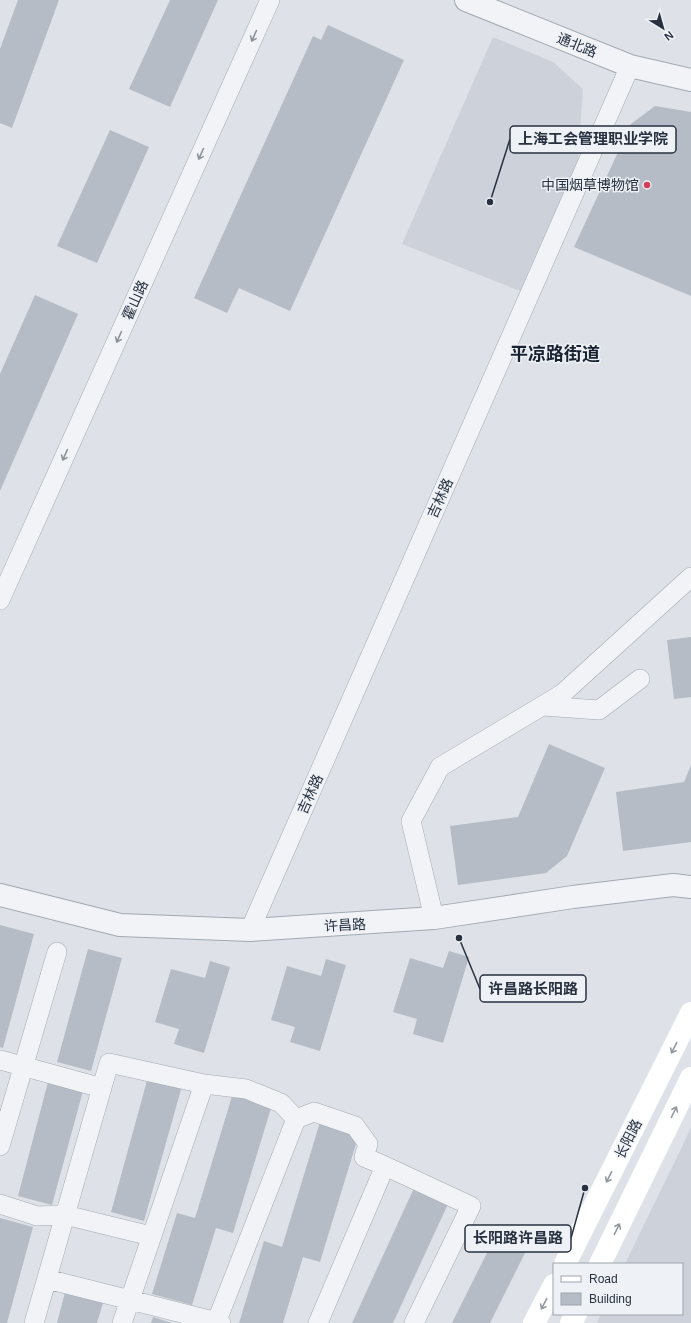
<svg xmlns="http://www.w3.org/2000/svg" width="691" height="1323" viewBox="0 0 691 1323" font-family="Arial,'Noto Sans SC',sans-serif">
<style>
.built{fill:#ccd1da}
.building{fill:#b5bcc5}
.lines{fill:none;stroke-linecap:round;stroke-linejoin:round}
.minor-casing{stroke:#a3a9b2;stroke-width:20}
.tertiary-casing{stroke:#a3a9b2;stroke-width:24}
.minor{stroke:#f1f3f6;stroke-width:19}
.tertiary{stroke:#f1f3f6;stroke-width:22}
.secondary{stroke:#fff;stroke-width:22}
.oneway{stroke:#8c929a}
.oneway2{stroke:#93989f}
.poi-dot{fill:#d23e59;stroke:#eef1f6;stroke-width:1.5}
.labels{text-anchor:middle;stroke-width:3;stroke-linejoin:round;paint-order:stroke}
.street-label{font-size:14px;fill:#27313f;stroke:#eef1f6}
.poi-label{font-size:14px;fill:#27313f;stroke:#eef1f6;text-anchor:end}
.district-label{font-size:18px;font-weight:bold;fill:#192230;stroke:#eef1f6}
.leader{fill:none;stroke:#27313f;stroke-width:1.5}
.callout-dot{fill:#27313f;stroke:#eef1f6;stroke-width:1.5}
.callout{fill:#eef1f6;stroke:#27313f;stroke-width:1.5}
.callout-label{font-size:15px;text-anchor:middle;font-weight:bold;fill:#27313f}
</style>
<rect width="100%" height="100%" fill="#dee2e8"/>
<!-- built -->
<path class="built" d="M493,37l60,25 30,27 -5,71 -58,131 -118,-47z
M691,1128v195h-94l4,-9h81v-50h-57z"/>
<!-- building -->
<path class="building" d="M18,0h41l-47,128 -12,-5v-74z
M170,0h48l-48,107 -41,-18z
M328,25l76,35 -114,251 -51,-23 -12,25 -33,-15 119,-262 8,4z
M655,106l36,6v184l-117,-49 57,-123z
M110,130l39,17 -52,116 -40,-17z
M35,295l43,19 -78,177v-117z
M691,637v60l-17,2 -7,-59z
M549,744l56,24 -38,88 -21,17 -88,12 -8,-59 68,-9z
M691,765v77l-68,9 -7,-59 68,-10z
M0,925l34,9 -31,114 -3,-1z
M88,949l34,9 -31,113 -34,-9z
M449,951l20,6 -26,86 -30,-9 4,-15 -24,-7 17,-54 33,10z
M326,959l20,6 -26,86 -30,-9 5,-15 -24,-7 16,-54 34,10z
M210,961l20,6 -26,86 -30,-9 5,-15 -24,-7 16,-53 34,9z
M148,1077l34,9 -38,135 -33,-9z
M48,1082l35,9 -31,114 -34,-9z
M233,1093l39,12 -39,128 -17,-5 -24,77 -40,-11 25,-81 18,5z
M320,1122l39,12 -39,128 -17,-5 -20,66h-44l25,-82 18,6z
M414,1188l34,16 -55,119h-41z
M0,1218l33,9 -26,96h-7z
M499,1229l30,16 -39,78h-38z
M65,1292l38,11 -6,20h-40z
M153,1317l19,6h-21z"/>
<g class="lines">
<defs>
<path id="minor" d="M0,600l270,-600
M543,706l56,4 41,-31
M434,918l-23,-97 29,-54 122,-73 129,-117
M250,930l380,-864
M0,1060l102,28
M0,1146l57,-194
M0,1204l37,12 28,-1 86,21
M47,1279l174,44
M34,1323l75,-260 95,21 42,5 35,14 15,16
M122,1323l82,-239
M216,1323l80,-204 18,-7 41,14 13,18 -4,13 21,9
M318,1323l67,-157 86,40 -57,117"/>
<path id="tertiary" d="M466,0l164,66 61,14
M0,895l120,30 130,5 184,-12 139,-21 100,-12 18,2"/>
</defs>
<!-- minor casing -->
<use href="#minor" class="minor-casing"/>
<!-- tertiary casing -->
<use href="#tertiary" class="tertiary-casing"/>
<!-- minor -->
<use href="#minor" class="minor"/>
<!-- tertiary -->
<use href="#tertiary" class="tertiary"/>
<!-- secondary -->
<path class="secondary" d="M565,1264l126,-251
M600,1264l91,-186
M534,1323l20,-38
M571,1323l5,-9"/>
</g>
<!-- one-way arrows -->
<defs><path id="oneway-shaft" d="M-6 0H5M1.5-3L5.5 0L1.5 3" fill="none" stroke-width="1.6" stroke-linecap="round" stroke-linejoin="round"/></defs>
<g class="oneway">
<use href="#oneway-shaft" transform="translate(254 36) rotate(114)"/>
<use href="#oneway-shaft" transform="translate(201 154) rotate(114)"/>
<use href="#oneway-shaft" transform="translate(119 337) rotate(114)"/>
<use href="#oneway-shaft" transform="translate(65 455) rotate(114)"/>
</g>
<g class="oneway2">
<use href="#oneway-shaft" transform="translate(674 1048) rotate(117)"/>
<use href="#oneway-shaft" transform="translate(674 1112) rotate(-64)"/>
<use href="#oneway-shaft" transform="translate(609 1177) rotate(117)"/>
<use href="#oneway-shaft" transform="translate(617 1229) rotate(-64)"/>
<use href="#oneway-shaft" transform="translate(544 1304) rotate(117)"/>
</g>
<!-- markers -->
<circle class="poi-dot" cx="647" cy="185" r="4"/>
<g class="labels">
<!-- street labels -->
<g class="street-label">
<text transform="translate(577 45) rotate(22)" y="5">通北路</text>
<text transform="translate(135 300) rotate(-66)" y="5">霍山路</text>
<text transform="translate(440 498) rotate(-66)" y="5">吉林路</text>
<text transform="translate(310 794) rotate(-66)" y="5">吉林路</text>
<text transform="translate(345 925) rotate(-3)" y="5">许昌路</text>
<text transform="translate(628 1139) rotate(-63)" y="5">长阳路</text>
</g>
<!-- poi labels -->
<g class="poi-label">
<text x="639" y="190">中国烟草博物馆</text>
</g>
<!-- district labels -->
<g class="district-label">
<text x="555" y="360">平凉路街道</text>
</g>
</g>
<!-- callouts -->
<path class="leader" d="M490 202L510 139M459 938L480 989M585 1188L571 1238"/>
<g class="callout-dot">
<circle cx="490" cy="202" r="4"/>
<circle cx="459" cy="938" r="4"/>
<circle cx="585" cy="1188" r="4"/>
</g>
<g class="callout">
<rect x="510" y="126" width="166" height="27" rx="4"/>
<rect x="480" y="975" width="106" height="27" rx="4"/>
<rect x="465" y="1225" width="106" height="27" rx="4"/>
</g>
<g class="callout-label">
<text x="593" y="144">上海工会管理职业学院</text>
<text x="533" y="994">许昌路长阳路</text>
<text x="518" y="1243">长阳路许昌路</text>
</g>
<!-- legend -->
<rect x="553" y="1263" width="130" height="52" fill="#eef1f6" stroke="#9ea4ad"/>
<rect x="561" y="1276" width="20" height="6" fill="#ffffff" stroke="#9ea4ad"/>
<text x="589" y="1283" font-size="12" fill="#27313f">Road</text>
<rect x="561" y="1293" width="20" height="12" fill="#b5bcc5" stroke="#9ea4ad"/>
<text x="589" y="1303" font-size="12" fill="#27313f">Building</text>
<!-- north arrow -->
<g transform="translate(663 28) rotate(143)" stroke="#eef1f6" stroke-width="3" paint-order="stroke">
<path d="M0-3L7 15L0 10L-7 15Z" fill="#27313f"/>
<text y="-6" font-size="11" font-weight="bold" text-anchor="middle" fill="#27313f">N</text>
</g>
</svg>
